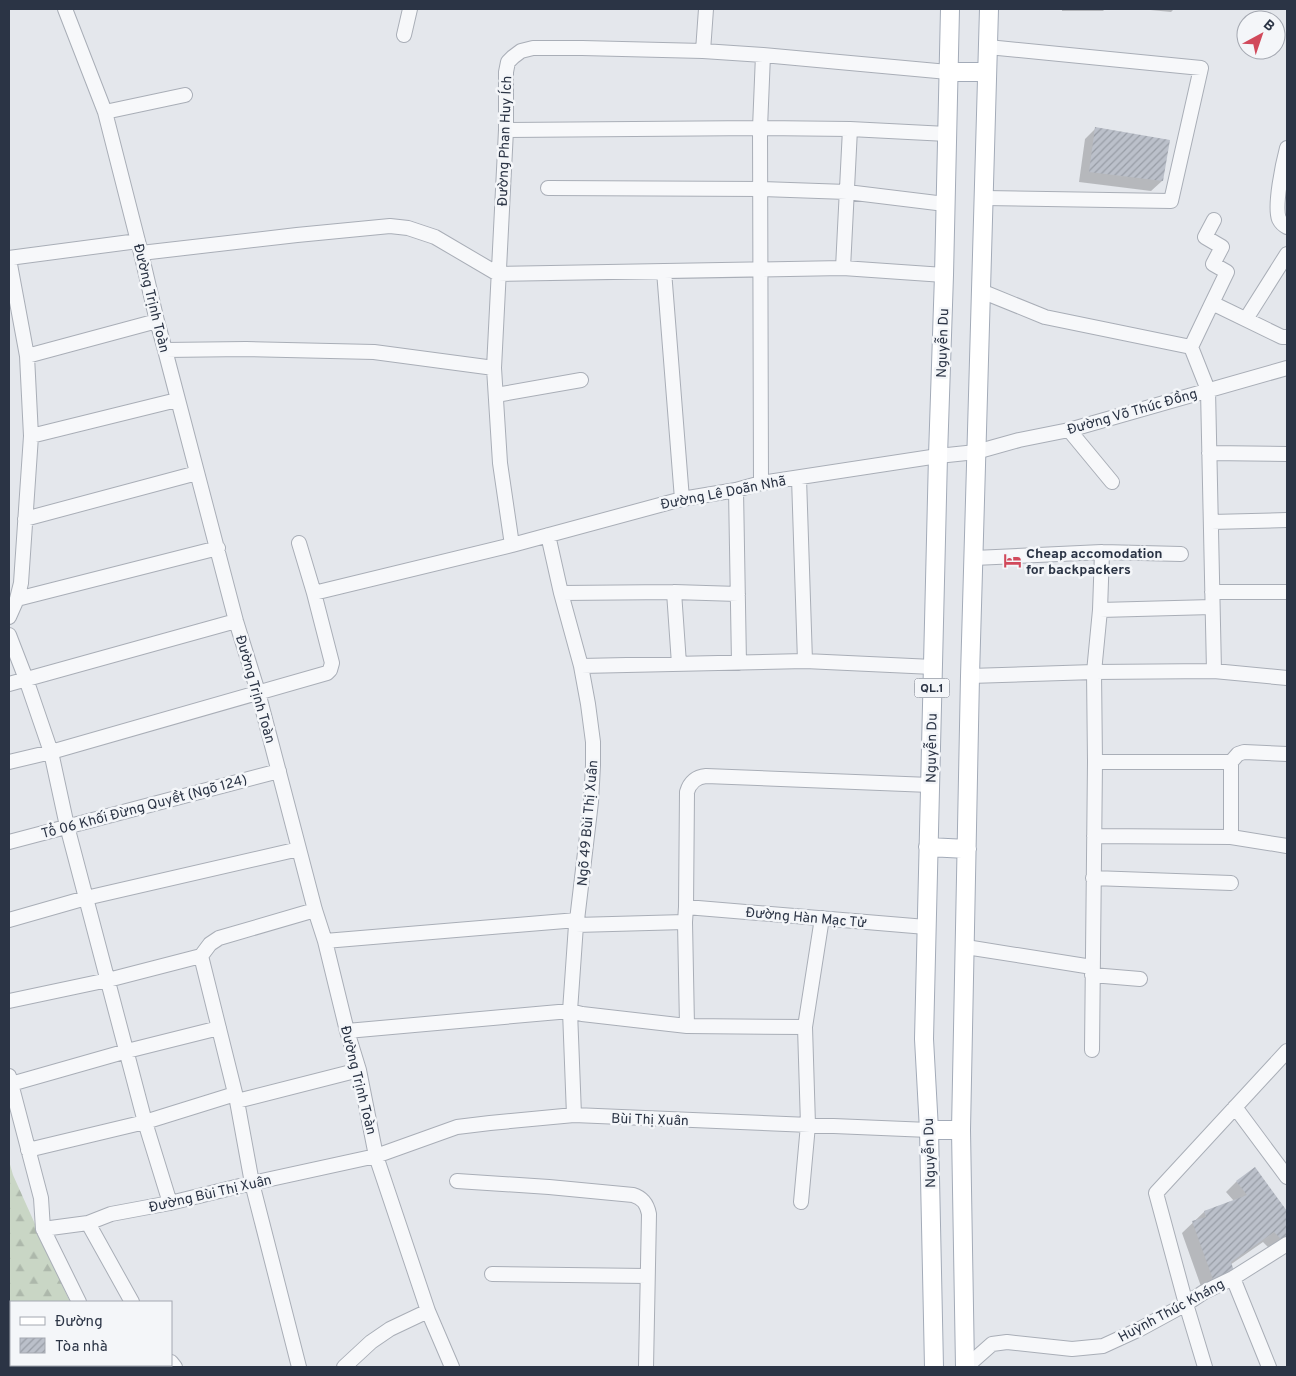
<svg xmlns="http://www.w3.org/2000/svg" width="1296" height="1376" viewBox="0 0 1296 1376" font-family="Overpass,sans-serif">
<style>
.forest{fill:url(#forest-firs)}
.shadow{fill:#0003}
.building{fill:url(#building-hatch)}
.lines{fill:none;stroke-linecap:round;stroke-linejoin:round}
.minor-casing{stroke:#a9aeb7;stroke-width:16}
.major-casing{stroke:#a3abb8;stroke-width:20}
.minor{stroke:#f7f8fa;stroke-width:14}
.major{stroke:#fff;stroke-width:18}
.labels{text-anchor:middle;stroke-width:5;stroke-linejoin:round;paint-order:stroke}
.shield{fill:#f4f6f9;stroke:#676e7b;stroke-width:1}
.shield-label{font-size:12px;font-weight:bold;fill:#2b3445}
.street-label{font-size:14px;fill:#2b3445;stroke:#f4f6f9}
.poi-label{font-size:14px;font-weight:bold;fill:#2b3445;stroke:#f4f6f9;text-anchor:start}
</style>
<defs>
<pattern id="forest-firs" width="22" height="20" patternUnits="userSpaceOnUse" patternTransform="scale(1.25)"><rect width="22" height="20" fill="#c9d6c5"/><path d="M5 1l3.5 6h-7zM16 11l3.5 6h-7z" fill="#adb8ab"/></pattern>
<pattern id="building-hatch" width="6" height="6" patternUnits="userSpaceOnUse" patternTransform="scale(1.25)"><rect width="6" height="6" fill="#bbc0ca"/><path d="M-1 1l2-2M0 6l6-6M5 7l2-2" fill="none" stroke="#989da6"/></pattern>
</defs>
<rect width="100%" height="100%" fill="#e4e7ec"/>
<!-- forest -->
<path class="forest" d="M9,1161l4,14 57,127h-59v63h88l1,2h-91z"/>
<!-- shadow -->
<path class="shadow" d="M1062,9h43l-2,2h-41z
M1140,9h34l-3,3z
M1095,129l67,52 -11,10 -72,-9 6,-43z
M1255,1169l32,44v26l-15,12 -9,-9 -33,23 -27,27 -21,-59 22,-21 30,-11 -8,-9 10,-10z"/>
<!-- building -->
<path class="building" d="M1095,127l75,13 -7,41 -74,-9z
M1255,1167l32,44v27l-4,3 -9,-9 -43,30 3,9 -20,11 -22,-61 14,-4 -2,-6 43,-16 -11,-14z"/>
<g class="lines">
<defs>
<path id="minor" d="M65,9l40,103 36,141 16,68 8,29 71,271 22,71 57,218 10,31 22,90 12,39 17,86 52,155 24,56
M404,35l6,-26
M703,51l3,-42
M105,112l80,-17
M506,130l254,-2 90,1 97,5
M1287,148c-4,15 -13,58 -8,71 2,4 4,6 8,8
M548,188l213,1 86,3 98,12
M984,198l187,3 30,-133 -213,-21
M141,253l156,-18 93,-9 18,2 27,9 63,37 345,-6 101,7
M9,258l129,-17
M9,259l18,97 4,80 -10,147 -4,16 -8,18
M843,268l7,-139
M664,271l18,228
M981,291l64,26 146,30
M1212,303l15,-31 -14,-8 9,-17 -17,-10 9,-17
M1246,319l41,-65
M165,350l81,-1 128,3 120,16
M27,356l130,-35
M496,395l85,-15
M1069,430l43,52
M31,436l146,-36
M1209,453l78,1
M799,478l6,183
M761,483l-1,-355 3,-73
M736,490l3,173
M25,519l172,-46
M1211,522l76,-2
M548,535l13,58 20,73 7,38 5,38v23l-2,37 -14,118 -1,5 -6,86 4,104
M512,545l-12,-82 -6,-95 12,-238v-58l2,-10 5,-5 8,-6 12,-3h49l121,3 60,4 185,17
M974,558l128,-6 79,2
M674,592l5,72
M1212,592h75
M314,593l198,-48 170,-46 54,-9 25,-7 177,-27 38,-4 43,-12 50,-10 218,-62
M561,593l113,-1 64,2
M17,599l201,-51
M1100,610l2,-58
M9,635l17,44 25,73 16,74 78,296 25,81
M581,666l224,-5 128,6
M1214,671l-6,-281 -17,-43 21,-44 70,34h5
M970,676l124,-4 120,-1 73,7
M9,684l227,-63
M9,762l42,-10 276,-79 3,-3 2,-7 -18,-70 -15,-50
M1095,762h136
M1094,836l137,1 56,9
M1231,837v-75l7,-8 6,-2 43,2
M9,842l270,-71
M1093,878l138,5
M686,907l240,20
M9,920l77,-22 213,-49
M576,925l109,-3
M325,941l252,-21
M966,947l126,20
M201,956l36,145 15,82 47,184
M1092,975l48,4
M9,1001l99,-21 93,-24 9,-12 9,-6 96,-28
M687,1026l-2,-104 1,-15 1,-115c3,-10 9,-15 19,-16l224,9
M347,1031l223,-20 12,3 105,12 118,1
M1092,1050l3,-288 -1,-90 6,-62 112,-3
M9,1076l32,122 2,31 36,73
M11,1084l116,-33 92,-23
M237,1101l122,-31
M1235,1107l52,70
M28,1150l117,-28 90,-28
M457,1181l92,6 84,8c10,3 14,9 16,19l-3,153
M801,1202l7,-77 -3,-98 17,-109
M88,1223l44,79
M43,1229l45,-6 23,-9 59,-11 82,-20 124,-27 81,-29 33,-4 84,-8 355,15
M492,1274l155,2
M1233,1278l36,89
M171,1362l4,5
M112,1365l1,2
M344,1367l27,-25 19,-13 38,-18
M966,1367l26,-23 15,-2 65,7 31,-3 37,-17 46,-25 18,-12 29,-14 54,-34
M1205,1367l-19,-63 -30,-111 131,-142"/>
<path id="major" d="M948,72h39
M928,847l39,2
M929,1130h32
M934,1367l-5,-237 -5,-91 14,-583 6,-181 6,-266
M965,1367l-4,-237 9,-454 19,-667"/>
</defs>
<!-- minor casing -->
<use href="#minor" class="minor-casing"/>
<!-- major casing -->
<use href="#major" class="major-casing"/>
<!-- minor -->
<use href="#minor" class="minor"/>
<!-- major -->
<use href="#major" class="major"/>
</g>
<!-- icons -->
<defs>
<symbol id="hotel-bare" viewBox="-9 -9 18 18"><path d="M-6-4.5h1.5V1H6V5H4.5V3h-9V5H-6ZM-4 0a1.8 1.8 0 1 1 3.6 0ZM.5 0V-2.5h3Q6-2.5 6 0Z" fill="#d1495b" stroke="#f4f6f9" stroke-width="2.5" paint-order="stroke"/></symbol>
</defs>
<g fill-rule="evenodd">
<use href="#hotel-bare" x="1000" y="548" width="25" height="25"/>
</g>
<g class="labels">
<!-- shield labels -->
<rect class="shield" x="914.5" y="678.5" width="35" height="19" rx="4"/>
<g class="shield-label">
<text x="932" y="692">QL.1</text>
</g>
<!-- street labels -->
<g class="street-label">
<text transform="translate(504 141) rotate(-88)" y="5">Đường Phan Huy Ích</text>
<text transform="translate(152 298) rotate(76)" y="5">Đường Trịnh Toàn</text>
<text transform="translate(942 343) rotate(-88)" y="5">Nguyễn Du</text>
<text transform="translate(1132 411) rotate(-16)" y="5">Đường Võ Thúc Đồng</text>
<text transform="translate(723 492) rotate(-11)" y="5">Đường Lê Doãn Nhã</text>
<text transform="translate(256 689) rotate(74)" y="5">Đường Trịnh Toàn</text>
<text transform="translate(931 748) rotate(-89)" y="5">Nguyễn Du</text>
<text transform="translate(144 806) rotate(-15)" y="5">Tổ 06 Khối Đừng Quyềt (Ngõ 124)</text>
<text transform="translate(587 823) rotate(-85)" y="5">Ngõ 49 Bùi Thị Xuân</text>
<text transform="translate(806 917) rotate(5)" y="5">Đường Hàn Mạc Tử</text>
<text transform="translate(359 1080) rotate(76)" y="5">Đường Trịnh Toàn</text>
<text transform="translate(650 1119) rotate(2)" y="5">Bùi Thị Xuân</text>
<text transform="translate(929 1153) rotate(-92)" y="5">Nguyễn Du</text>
<text transform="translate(210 1193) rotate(-13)" y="5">Đường Bùi Thị Xuân</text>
<text transform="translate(1171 1310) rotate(-28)" y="5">Huỳnh Thúc Kháng</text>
</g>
<!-- poi labels -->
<g class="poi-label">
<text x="1026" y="558">Cheap accomodation<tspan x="1026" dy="16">for backpackers</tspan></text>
</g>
</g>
<!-- border -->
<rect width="1296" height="1376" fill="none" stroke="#2b3445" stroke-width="20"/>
<!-- legend -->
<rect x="10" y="1301" width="162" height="65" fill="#f4f6f9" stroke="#a4a8b1"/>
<rect x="20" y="1317" width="25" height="8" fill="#ffffff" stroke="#a4a8b1"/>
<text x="55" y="1326" font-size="15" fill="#2b3445">Đường</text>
<rect x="20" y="1338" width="25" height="15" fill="url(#building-hatch)" stroke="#a4a8b1"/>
<text x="55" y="1351" font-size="15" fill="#2b3445">Tòa nhà</text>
<!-- north arrow -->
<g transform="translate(1261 35) rotate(40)"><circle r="24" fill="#f4f6f9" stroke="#a4a8b1"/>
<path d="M0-4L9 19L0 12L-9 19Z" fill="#d1495b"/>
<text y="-8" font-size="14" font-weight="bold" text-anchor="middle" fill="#2b3445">B</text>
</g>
</svg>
